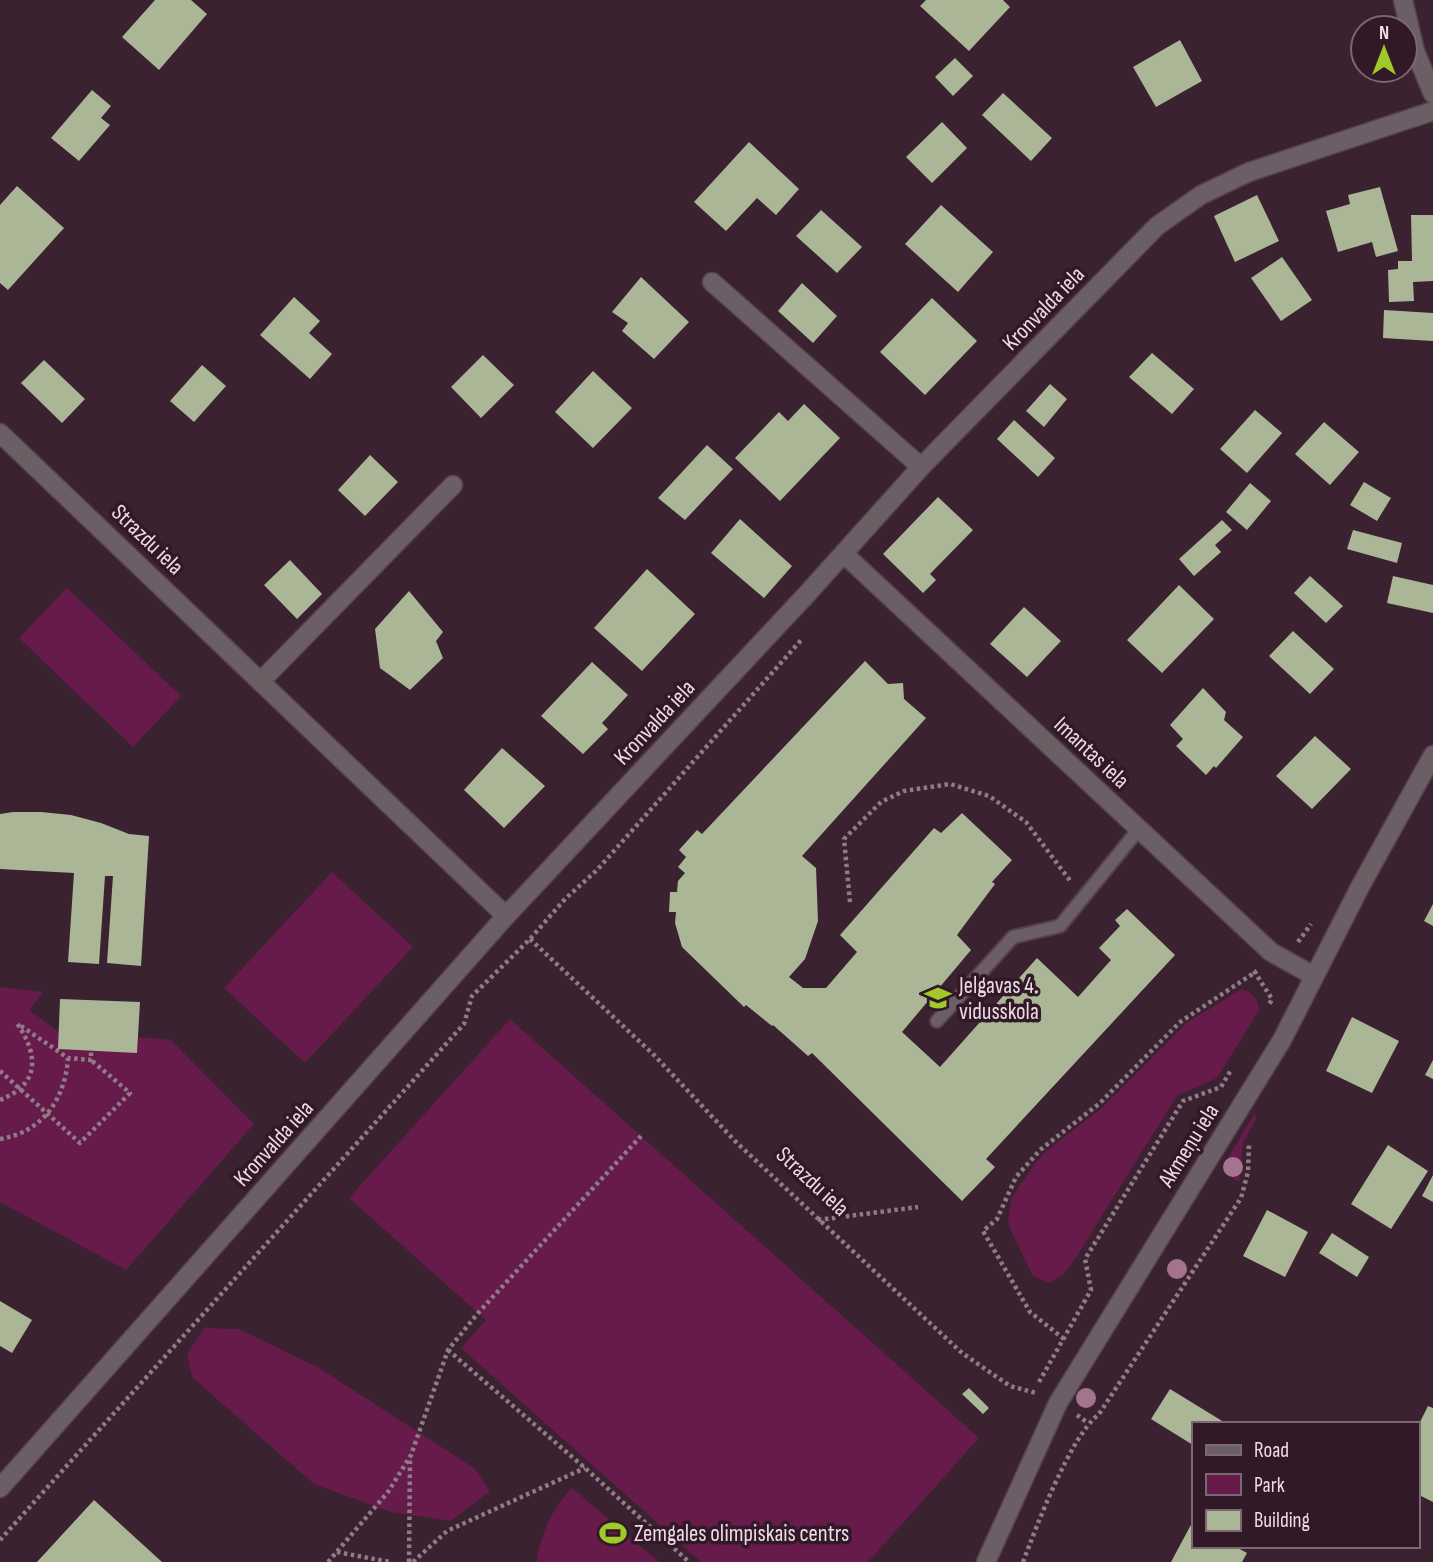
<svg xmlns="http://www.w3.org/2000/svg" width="1433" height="1562" viewBox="0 0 1433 1562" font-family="'Sofia Sans Condensed',sans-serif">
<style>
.green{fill:#661b4b}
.building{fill:#abb697}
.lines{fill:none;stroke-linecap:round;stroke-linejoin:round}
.service-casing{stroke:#57404d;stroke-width:16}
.minor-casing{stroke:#57404d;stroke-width:21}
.path{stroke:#907b86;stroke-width:4.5;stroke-dasharray:3.5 3.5;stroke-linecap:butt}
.service{stroke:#6b5e65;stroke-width:12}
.minor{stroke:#6b5e65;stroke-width:18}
.tree{fill:#a4738e}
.labels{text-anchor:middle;stroke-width:7;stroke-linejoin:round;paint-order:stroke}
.street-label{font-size:23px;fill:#eddce5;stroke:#311927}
.poi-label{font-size:23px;fill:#eddce5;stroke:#311927;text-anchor:start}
</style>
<rect width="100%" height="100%" fill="#3b2230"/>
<!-- green -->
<path class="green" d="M67,588l114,108 -48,51 -114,-109z
M332,872l81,75 -108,116 -81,-75z
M0,987l43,5 -14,18 30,22 78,21 1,-16 33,3 83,84 -128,146 -126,-68z
M1242,989c11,4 16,9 17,21l-42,68 -40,18 -102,163 -11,15 -15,9 -16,-7 -22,-45 -3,-12 4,-22 19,-28 13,-16 59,-46 85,-85z
M510,1019l469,419 -111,124h-167l-240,-214 25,-28 -137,-122z
M1255,1113l1,7 -13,22 -4,40 -13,-8 -1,-11z
M204,1328l35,1 80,39 155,100 16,23 -39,30 -60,-9 -77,-28 -122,-107 -5,-23z
M572,1488l87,74h-122c2,-26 16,-55 35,-74z"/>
<!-- building -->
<path class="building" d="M155,0h36l16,14 -48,56 -37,-33z
M926,0h77l7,7 -41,44 -49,-45z
M1180,40l22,41 -46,26 -23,-40z
M955,58l18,18 -20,20 -18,-19z
M92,90l19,16 -10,12 9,7 -31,36 -28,-23z
M1003,93l49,45 -21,23 -49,-46z
M942,122l25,26 -35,35 -26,-26z
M749,142l50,47 -23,26 -19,-17 -31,33 -32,-29z
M17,186l47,42 -56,62 -8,-7v-78z
M1380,187l18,64 -22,6 -4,-15 -34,10 -12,-41 24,-7 -2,-9z
M1257,195l22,46 -44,21 -21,-46z
M941,205l52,47 -35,40 -53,-48z
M821,210l41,37 -25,26 -41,-37z
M1411,215h22v66l-20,1 1,19 -25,1 -1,-32 10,-1v-8h14z
M1282,257l30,43 -31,21 -30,-43z
M641,277l48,45 -35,37 -32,-28 6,-8 -16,-11z
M802,283l35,33 -24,27 -35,-32z
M294,297l26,24 -11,12 23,21 -22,25 -50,-44z
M932,298l45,43 -52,54 -45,-43z
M1384,310l49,3v28l-50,-3z
M1152,353l42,36 -22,25 -43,-37z
M483,355l31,30 -33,33 -30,-31z
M44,360l41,39 -23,24 -41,-40z
M202,365l24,21 -32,36 -24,-21z
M593,371l39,37 -39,40 -38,-36z
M1050,384l17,15 -23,28 -18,-16z
M804,404l36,34 -60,63 -45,-43 44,-46 9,9z
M1255,410l27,23 -35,40 -27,-24z
M1014,420l41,38 -17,19 -41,-38z
M1324,422l35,30 -29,33 -35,-31z
M707,445l26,24 -48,51 -27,-22z
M370,455l28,27 -33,34 -27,-26z
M1364,482l27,16 -14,23 -27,-16z
M1250,483l21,18 -24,29 -21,-18z
M938,497l35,33 -43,44 6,6 -13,13 -40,-39z
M740,519l52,47 -28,32 -53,-45z
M1222,520l10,10 -17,15 6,7 -27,24 -15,-17z
M1353,530l49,13 -5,20 -50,-14z
M290,560l32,34 -25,25 -33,-34z
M647,569l48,45 -53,57 -48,-43z
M1310,576l33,30 -17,17 -32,-30z
M1393,576l40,9v28l-46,-10z
M1179,585l35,34 -52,54 -35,-33z
M409,591l34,41 -7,9 7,17 -33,32 -30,-22 -5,-39z
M1024,607l37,34 -34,36 -37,-33z
M1293,631l41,38 -24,25 -41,-38z
M865,661l23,23 15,-1 1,16 22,19 -124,138 14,12 2,53 -13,38 -16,18 14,11h23l31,-36 -17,-17 94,-107 7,5 21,-20 50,47 -20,22 3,2 -38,51 14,15 -69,82 38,35 97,-109 41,39 33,-37 -12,-12 21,-22 -5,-6 12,-11 48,46 -189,204 9,8 -33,34 -150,-148 -4,3 -35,-31 -1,1 -26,-21 -2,2 -62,-60 -7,-24 1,-11h-7l1,-20h7l1,-11 7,-8 -7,-6 8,-10 -7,-7 18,-20 5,4z
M592,662l36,33 -26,28 6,6 -25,25 -42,-38z
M1203,688l23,24 -2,8 19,17 -27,31 -2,-2 -8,9 -30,-29 7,-7 -13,-14z
M1315,736l36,33 -39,40 -36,-33z
M502,748l43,38 -41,42 -40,-38z
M13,812h28l30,3 30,8 28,11 20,2 -8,130 -34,-3 6,-87h-8l-6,88 -31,-2 6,-89 -74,-4v-55z
M1433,904v22l-9,-5z
M60,999l80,3 -3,51 -79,-4z
M1352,1017l47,24 -27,52 -46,-22z
M1433,1060v19l-8,-4z
M1388,1145l40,26 -37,58 -40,-25z
M1433,1175v27l-11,-6z
M1267,1210l41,22 -23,45 -42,-21z
M1332,1233l37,24 -12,20 -38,-24z
M0,1301l32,19 -20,33 -12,-7z
M969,1388l20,20 -6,6 -21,-20z
M1170,1389l57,35h-34v21l-42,-26z
M1428,1406l5,2v94l-16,-8v-66z
M94,1500l68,62h-125z
M1193,1521v25h41l13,7 -5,9h-71z"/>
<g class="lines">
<defs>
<path id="service" d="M937,1021l76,-84 47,-11 79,-97"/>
<path id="minor" d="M1403,0l12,51 18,43
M712,282l209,185
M0,433l506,483
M844,554l427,398 43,24
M261,681l192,-196
M0,1488l506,-572 301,-322 114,-127 236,-241 44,-31 48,-23 184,-61
M986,1562l72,-159 224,-363 79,-155 72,-130"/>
</defs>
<!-- service casing -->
<use href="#service" class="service-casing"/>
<!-- minor casing -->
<use href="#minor" class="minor-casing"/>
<!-- path -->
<path class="path" d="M850,902l-6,-63 37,-37 23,-11 46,-7 39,12 37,26 45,60
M530,939l124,116 82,87 226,211 48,33 26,7
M1298,942l13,-18
M1254,971l18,28 -3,6
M21,1026l47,32 23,2v-10
M0,1071l80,72 50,-50 -39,-33
M0,1100c40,-16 39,-44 17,-77
M0,1139c43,-7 65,-40 68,-81
M818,1220l100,-13
M1064,1339l-34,-27 -47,-81 14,-12 19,-42 24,-27 60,-47 80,-81 77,-51
M448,1350l137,118 104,94
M1039,1382l52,-92 -6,-31 98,-158 38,-14 10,-17
M1077,1415l11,8
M0,1540l464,-516 8,-28 58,-57 35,-40 32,-29 206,-232
M337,1552l53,10
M328,1562l60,-70 23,-37 37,-105 30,-37 163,-177
M409,1562l1,-104
M413,1562l34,-31 138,-63
M1023,1562c14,-37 47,-125 76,-148l142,-216 7,-26 1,-28"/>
<!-- service -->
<use href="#service" class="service"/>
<!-- minor -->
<use href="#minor" class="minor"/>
</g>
<!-- trees -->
<g class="tree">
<circle cx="1233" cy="1167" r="10"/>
<circle cx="1177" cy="1269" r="10"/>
<circle cx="1086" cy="1398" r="10"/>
</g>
<!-- icons -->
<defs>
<symbol id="school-bare" viewBox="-9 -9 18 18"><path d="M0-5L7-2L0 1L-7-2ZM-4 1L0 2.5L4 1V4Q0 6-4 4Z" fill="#a1c929" stroke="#311927" stroke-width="2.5" paint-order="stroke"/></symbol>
<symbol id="stadium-bare" viewBox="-9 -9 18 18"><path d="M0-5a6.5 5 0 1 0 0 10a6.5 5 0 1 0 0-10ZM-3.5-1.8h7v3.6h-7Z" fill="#a1c929" stroke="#311927" stroke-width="2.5" paint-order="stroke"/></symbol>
</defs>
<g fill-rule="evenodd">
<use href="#school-bare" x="919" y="979" width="38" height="38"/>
<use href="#stadium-bare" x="594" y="1514" width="38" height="38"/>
</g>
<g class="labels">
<!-- street labels -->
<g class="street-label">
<text transform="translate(1043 308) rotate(-46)" y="8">Kronvalda iela</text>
<text transform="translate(148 539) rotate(44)" y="8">Strazdu iela</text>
<text transform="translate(654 722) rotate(-47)" y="8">Kronvalda iela</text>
<text transform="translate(1092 752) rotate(43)" y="8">Imantas iela</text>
<text transform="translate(273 1143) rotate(-48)" y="8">Kronvalda iela</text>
<text transform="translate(1188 1145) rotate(-58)" y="8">Akmeņu iela</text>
<text transform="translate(813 1181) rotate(43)" y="8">Strazdu iela</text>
</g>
<!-- poi labels -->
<g class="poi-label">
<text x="959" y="993">Jelgavas 4.<tspan x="959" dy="26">vidusskola</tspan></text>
<text x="634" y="1541">Zemgales olimpiskais centrs</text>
</g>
</g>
<!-- legend -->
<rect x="1192" y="1422" width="228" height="126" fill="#311927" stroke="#7c6773" stroke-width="2"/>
<rect x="1206" y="1445" width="35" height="10" fill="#6b5e65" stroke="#7c6773" stroke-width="2"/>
<text x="1254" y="1457" font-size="21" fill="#eddce5">Road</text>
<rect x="1206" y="1474" width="35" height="21" fill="#661b4b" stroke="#7c6773" stroke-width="2"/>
<text x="1254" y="1492" font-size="21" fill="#eddce5">Park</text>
<rect x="1206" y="1510" width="35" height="21" fill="#abb697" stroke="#7c6773" stroke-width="2"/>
<text x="1254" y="1527" font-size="21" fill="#eddce5">Building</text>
<!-- north arrow -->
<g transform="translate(1384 49)"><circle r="33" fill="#311927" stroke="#7c6773" stroke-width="2"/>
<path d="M0-5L12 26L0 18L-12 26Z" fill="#a1c929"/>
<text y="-10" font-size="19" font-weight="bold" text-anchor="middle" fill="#eddce5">N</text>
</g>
</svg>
